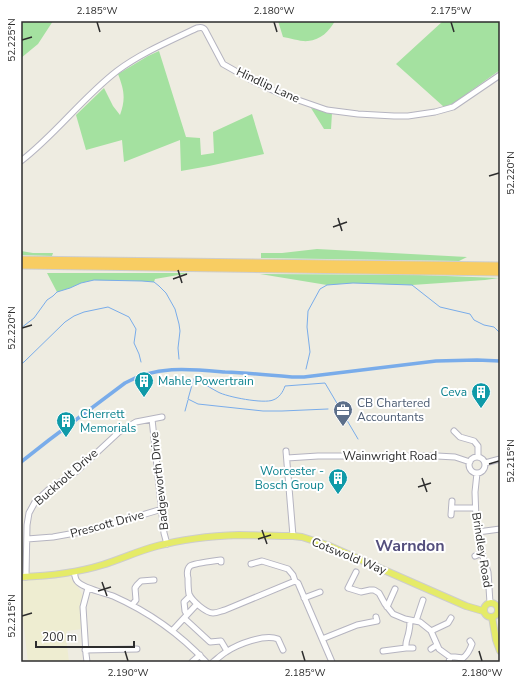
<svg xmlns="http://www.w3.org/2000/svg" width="521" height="683" viewBox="0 0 521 683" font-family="'Nunito Sans',sans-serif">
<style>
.education{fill:#eeedd1}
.green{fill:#a4e1a0}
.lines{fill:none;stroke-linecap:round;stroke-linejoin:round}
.stream{stroke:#79acea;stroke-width:1}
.canal{stroke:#79acea;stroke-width:3.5}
.minor-casing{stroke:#b5b4c0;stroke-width:7}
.major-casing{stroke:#cdcdcd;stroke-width:8}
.highway-casing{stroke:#cdcdcd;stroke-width:9}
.minor{stroke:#fff;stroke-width:5}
.major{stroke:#e5eb68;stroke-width:6}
.highway{stroke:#f8cd62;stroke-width:7}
.ticks{fill:none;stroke:#2d2d2d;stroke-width:1.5}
.labels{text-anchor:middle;stroke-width:4;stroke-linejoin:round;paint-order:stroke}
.street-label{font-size:12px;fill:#2d2d2d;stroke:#fff}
.culture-label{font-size:12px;fill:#0d838f;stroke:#fff;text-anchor:start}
.service-label{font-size:12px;fill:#4e5e75;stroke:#fff;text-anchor:start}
.district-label{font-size:16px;font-weight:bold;fill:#544f7d;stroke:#fff}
.neatline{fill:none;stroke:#2d2d2d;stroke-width:1.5}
.ticks-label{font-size:10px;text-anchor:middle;fill:#2d2d2d}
</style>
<rect width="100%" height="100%" fill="#eeece1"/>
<!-- education -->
<path class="education" d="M68,576l3,2 3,5 4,4 5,9 -2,10 1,23 -15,2v14l2,17h-41l-7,-59v-25z"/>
<!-- green -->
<path class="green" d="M21,21h32l-15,23 -17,14z
M278,21h57c-6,10 -14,19 -27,20 -6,1 -18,-3 -25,-4z
M443,21h57v49l-46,33 -10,4 -48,-43z
M159,51l27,86 14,1 1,17 13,-2 -1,-21 39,-18 12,40 -55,12 -28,5 -1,-31 -56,22 -2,-22 -36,10 -10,-35 28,-27 9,18 7,9c6,-17 4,-25 -2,-41l30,-18z
M311,108l21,5 -1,16h-7z
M317,249l150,8 -8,4 -198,-3v-5h21z
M21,251l12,2h20l-1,3 -31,-1z
M47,273h143l-35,6 -1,3 -12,-1 -48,-1 -13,3 -11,5 -13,4z
M260,274l159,1 80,3 -14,2 -73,5 -59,-2 -26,2z"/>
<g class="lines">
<!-- stream -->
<path class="stream" d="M21,328l13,-10 13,-18 6,-4 4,-4 13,-4 11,-5 13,-3 48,1 12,1 5,4 7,7 9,16 4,15 1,7 -2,17 1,11
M21,364l3,-2 41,-40 9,-6 10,-4 24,-5 21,10 7,12 -2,14 5,11 2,8
M306,369l4,-17 -3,-25 1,-16 12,-22 7,-4 26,-2 59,2 28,22 30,7 4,6 10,5 10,2 6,6
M328,409l-46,2h-19l-65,-7 -10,-5 6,-21c8,4 16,10 24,14 9,5 46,12 55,8 6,-2 10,-8 12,-14l40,-3 33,56
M185,411l3,-11"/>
<!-- canal -->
<path class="canal" d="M21,462l28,-22 76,-57c31,-18 66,-14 100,-11 22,1 45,3 67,5h12l132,-16 41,-1 23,1"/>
<defs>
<path id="minor" d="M21,161c35,-27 61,-63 96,-90 24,-18 53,-30 80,-43 4,-1 6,-1 8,2l18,34 30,17 28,13 46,16 31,4 36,2h14l27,-4 18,-5 47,-32
M152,419l12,114 3,11
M454,431l6,6 14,4 4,5v11
M286,451l7,85
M469 465a8 8 0 1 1 16 0a8 8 0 1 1-16 0Z
M287,458l31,-2h119l18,1 15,5
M485,463l15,-4
M477,473l-2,19 1,28 7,37 5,15 2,31
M452,508h23
M451,515l1,-14
M478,532l22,-3
M27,539l26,-2 39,-7 70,-21
M475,556l7,-3
M221,562v-2c-6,1 -26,3 -31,6 -3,3 -3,8 -2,12 0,5 0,11 1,16 3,7 17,19 24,19 4,0 8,-2 12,-3l70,-29
M251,564l11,-3 26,8 5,6 2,6 3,2 34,79
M74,572c1,3 1,7 3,9 5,7 28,12 36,15 36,16 67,38 93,66
M356,572l-8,16 13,4 9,-2h4l5,3 6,11 8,10 12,5 15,3 10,8 1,1 8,18 11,8 -1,5
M26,577l1,-52 2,-12 6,-11 13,-12 29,-19 42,-39 17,-10 26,-5
M304,598l16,-6
M132,605l4,-5 -1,-12 2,-3 4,-4 13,-1
M387,607l8,-18
M187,614l-2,-3 -1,-9 6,-6
M184,618l26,24 11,-1 6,10
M416,621l7,-21
M172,631l25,-27
M431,631l17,-8 3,-5
M322,639l35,-14 20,-4 -1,-4
M406,648h7
M431,649l6,-4
M85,650l52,-1
M383,651l23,-3c-1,-7 2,-10 3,-17 1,-4 1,-7 1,-11
M450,657h5l8,1c5,-4 7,-8 9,-14l-2,-3
M87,662l-1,-8 -3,-47 5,-19
M192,662l8,-7
M213,662c4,-3 8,-7 13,-10 12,-8 38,-18 52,-13l5,11"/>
<path id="major" d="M21,577c28,-1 55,-4 81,-12 19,-6 36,-14 55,-19 26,-7 54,-10 82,-11 18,0 36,1 54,1l9,1 25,8 139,61 17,5
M484 610a7 7 0 1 1 14 0a7 7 0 1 1-14 0Z
M492,617l4,23 4,11"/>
<path id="highway" d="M21,260l479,6
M21,265l479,7"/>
</defs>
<!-- minor casing -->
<use href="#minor" class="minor-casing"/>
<!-- major casing -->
<use href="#major" class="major-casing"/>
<!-- highway casing -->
<use href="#highway" class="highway-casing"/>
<!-- minor -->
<use href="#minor" class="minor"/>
<!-- major -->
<use href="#major" class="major"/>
<!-- highway -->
<use href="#highway" class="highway"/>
</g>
<!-- ticks -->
<path class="ticks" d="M97,22l3,10M274,22l3,10M451,22l3,10M22,40l10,-3M489,176l10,-3M338,218l4,13M333,227l14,-5M178,270l4,13M173,279l14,-5M22,328l10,-3M489,464l10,-3M422,478l5,14M418,487l13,-4M262,530l5,14M258,539l13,-4M102,582l5,14M98,591l13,-4M22,616l10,-3M125,651l3,10M302,651l3,10M479,651l3,10"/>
<!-- icons -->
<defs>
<symbol id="building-pin" viewBox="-11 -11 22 30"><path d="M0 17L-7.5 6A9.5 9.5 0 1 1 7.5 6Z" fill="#0f9aa8" stroke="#fff"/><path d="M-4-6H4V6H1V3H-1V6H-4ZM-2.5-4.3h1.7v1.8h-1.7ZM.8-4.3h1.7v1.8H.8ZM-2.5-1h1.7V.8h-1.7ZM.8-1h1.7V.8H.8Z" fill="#fff"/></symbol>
<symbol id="office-pin" viewBox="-11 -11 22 30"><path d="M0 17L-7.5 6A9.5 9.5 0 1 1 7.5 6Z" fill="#5c6f8a" stroke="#fff"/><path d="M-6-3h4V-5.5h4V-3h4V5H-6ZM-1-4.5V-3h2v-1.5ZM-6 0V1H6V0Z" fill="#fff"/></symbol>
</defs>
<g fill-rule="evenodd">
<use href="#building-pin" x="133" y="370" width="22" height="30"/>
<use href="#building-pin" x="470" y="381" width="22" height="30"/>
<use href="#office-pin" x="332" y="399" width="22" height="30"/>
<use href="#building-pin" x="55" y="410" width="22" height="30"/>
<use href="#building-pin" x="327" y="467" width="22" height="30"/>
</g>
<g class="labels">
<!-- street labels -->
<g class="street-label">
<text transform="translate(268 85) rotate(25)" y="4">Hindlip Lane</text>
<text x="390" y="460">Wainwright Road</text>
<text transform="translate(66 477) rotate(-41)" y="4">Buckholt Drive</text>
<text transform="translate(159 481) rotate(-96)" y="4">Badgeworth Drive</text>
<text transform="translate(107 524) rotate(-15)" y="4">Prescott Drive</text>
<text transform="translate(482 550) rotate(81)" y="4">Brindley Road</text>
<text transform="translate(349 556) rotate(22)" y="4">Cotswold Way</text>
</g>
<!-- culture labels -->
<g class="culture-label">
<text x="158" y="385">Mahle Powertrain</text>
<text x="467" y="396" text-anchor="end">Ceva</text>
<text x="80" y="418">Cherrett<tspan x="80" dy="14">Memorials</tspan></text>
<text x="324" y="475" text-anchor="end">Worcester -<tspan x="324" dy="14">Bosch Group</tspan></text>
</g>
<!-- service labels -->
<g class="service-label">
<text x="357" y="407">CB Chartered<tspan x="357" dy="14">Accountants</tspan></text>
</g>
<!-- district labels -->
<g class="district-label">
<text x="410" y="551">Warndon</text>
</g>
</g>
<!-- border -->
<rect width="521" height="683" fill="none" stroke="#ffffff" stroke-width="44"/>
<!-- scale -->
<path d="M36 641v6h98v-6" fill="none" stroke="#2d2d2d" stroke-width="2"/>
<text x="42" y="641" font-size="12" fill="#2d2d2d" stroke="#ffffff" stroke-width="3" paint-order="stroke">200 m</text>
<rect x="22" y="22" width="477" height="639" class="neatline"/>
<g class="ticks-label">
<text x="97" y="14">2.185°W</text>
<text x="274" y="14">2.180°W</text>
<text x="451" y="14">2.175°W</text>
<text transform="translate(11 40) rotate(-90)" y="4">52.225°N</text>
<text transform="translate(510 173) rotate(-90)" y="4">52.220°N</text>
<text transform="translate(11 328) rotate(-90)" y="4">52.220°N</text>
<text transform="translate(510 461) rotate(-90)" y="4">52.215°N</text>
<text transform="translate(11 616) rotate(-90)" y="4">52.215°N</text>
<text x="128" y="676">2.190°W</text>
<text x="305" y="676">2.185°W</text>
<text x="482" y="676">2.180°W</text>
</g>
</svg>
